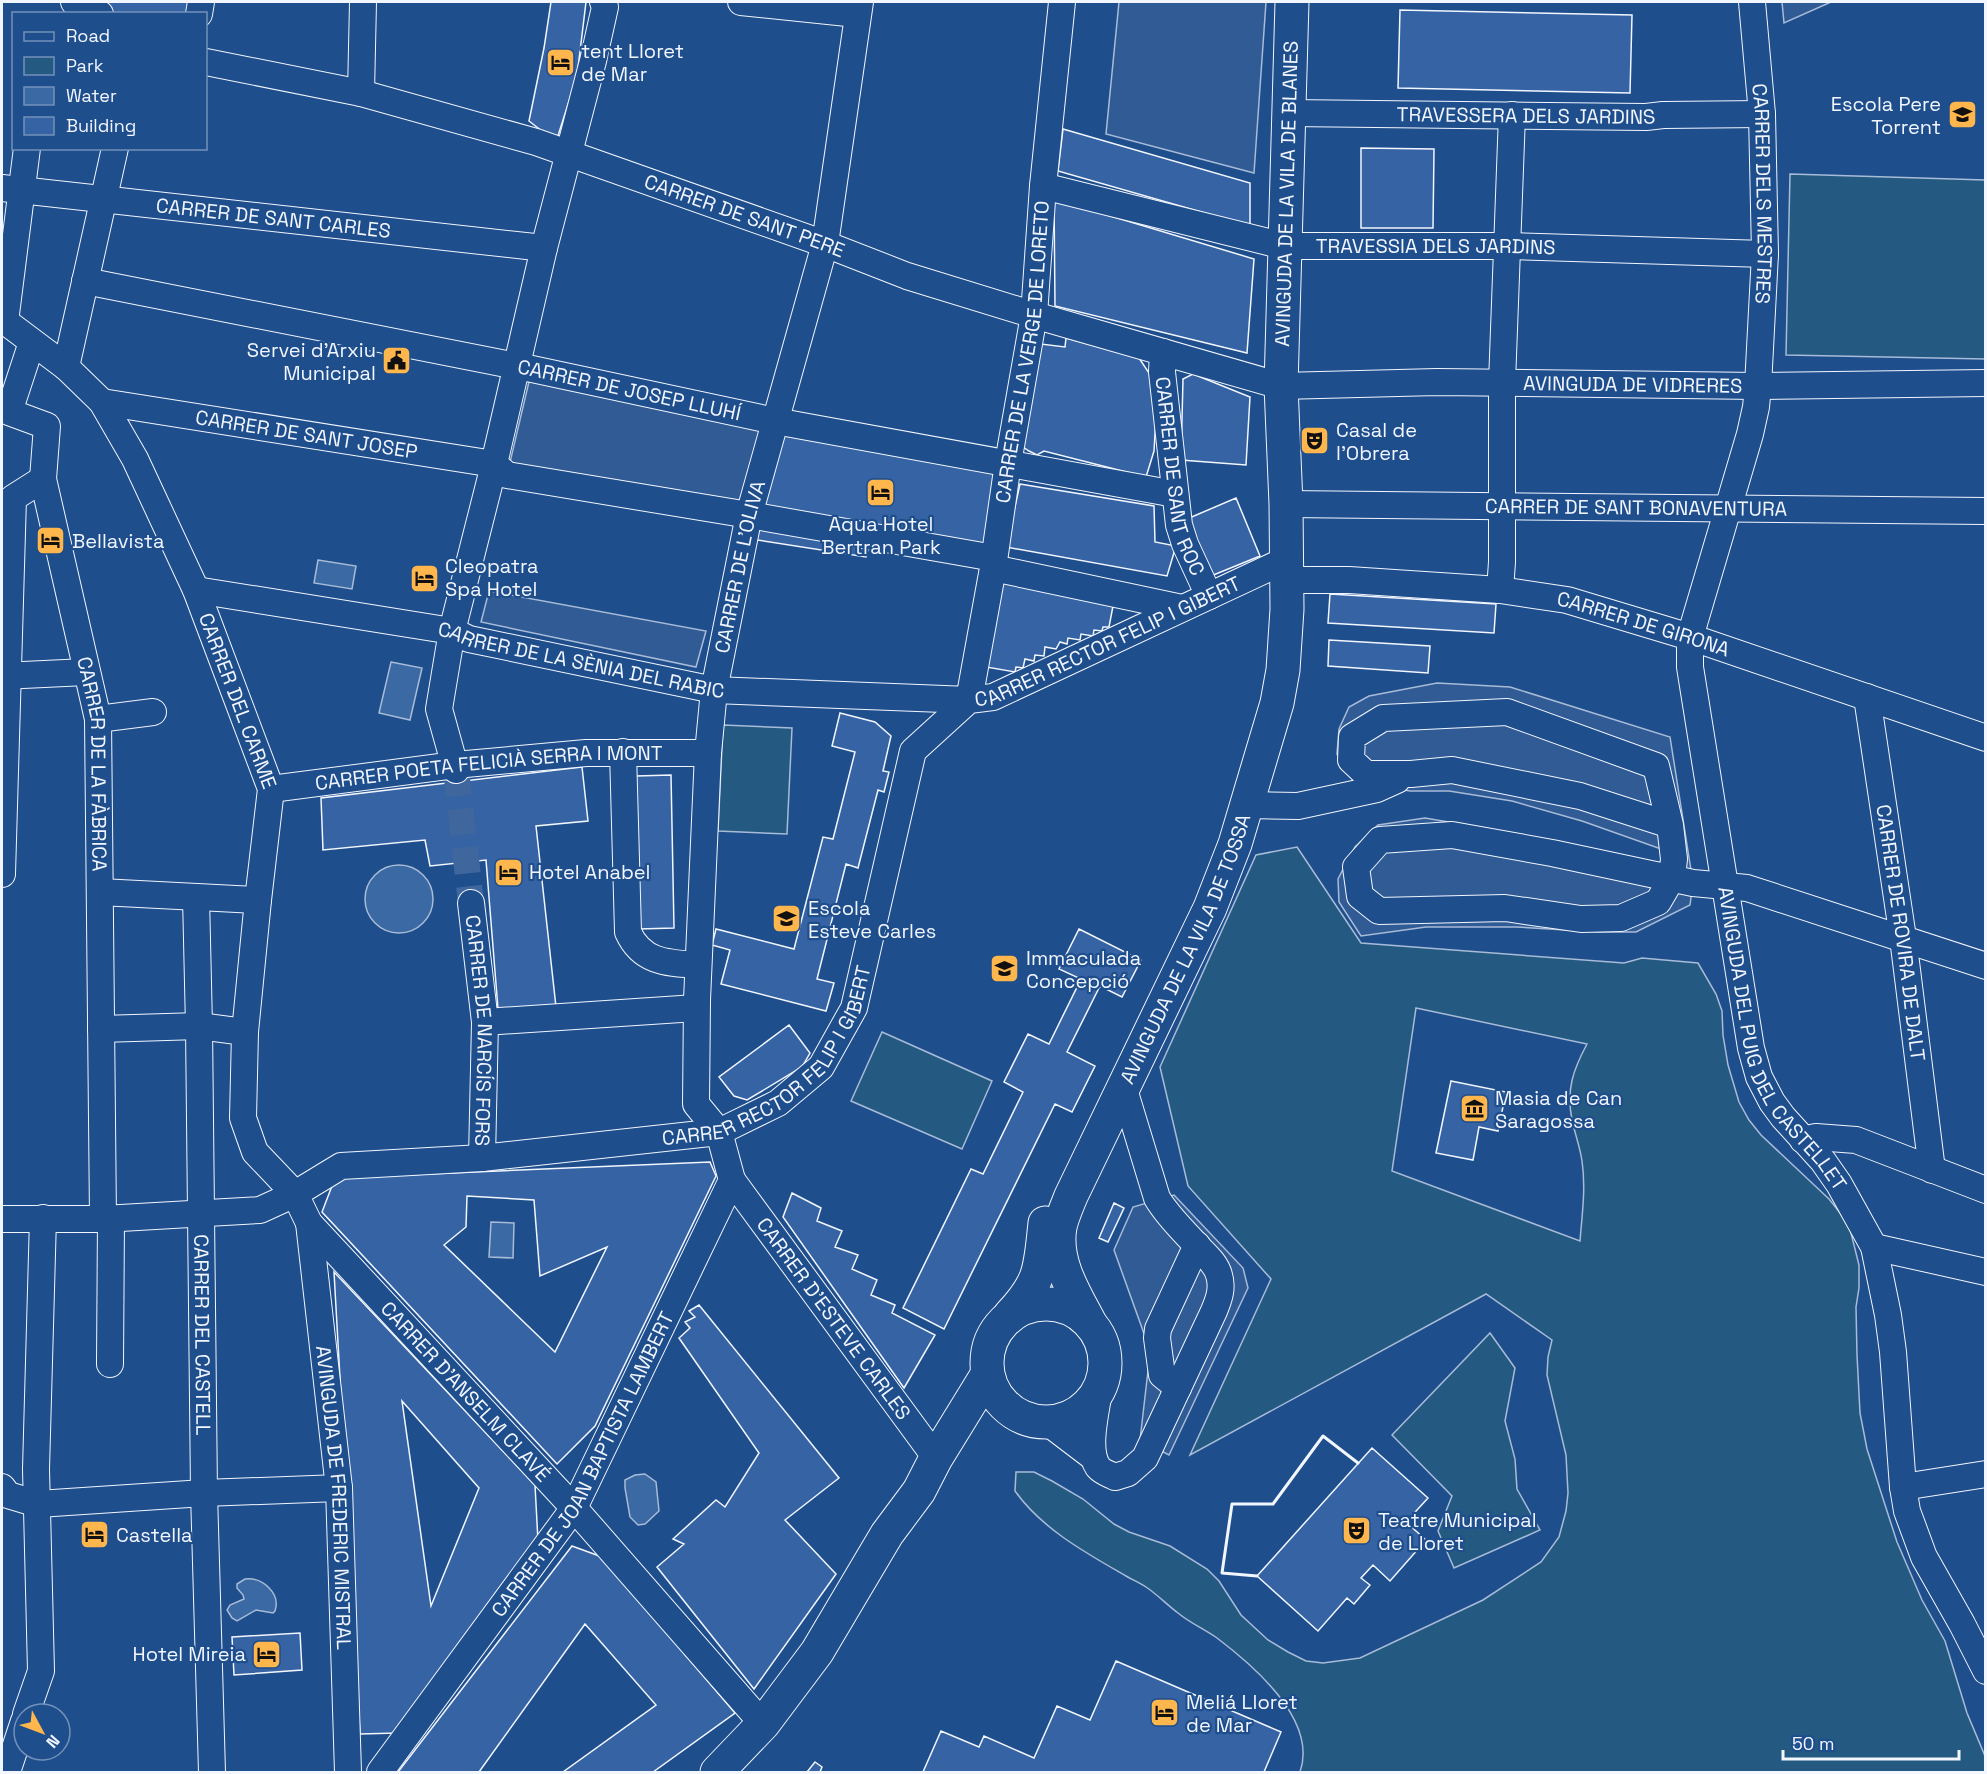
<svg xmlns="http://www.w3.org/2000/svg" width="1987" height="1774" viewBox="0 0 1987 1774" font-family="'Space Grotesk',sans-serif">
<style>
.green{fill:#245a82;stroke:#a8bbd7;stroke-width:1.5;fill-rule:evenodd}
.parking{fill:#305b95;stroke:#a8bbd7;stroke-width:1.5}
.water{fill:#3b69a3;stroke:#a8bbd7;stroke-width:1.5}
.building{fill:#3563a3;stroke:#f2f6ff;stroke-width:1.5;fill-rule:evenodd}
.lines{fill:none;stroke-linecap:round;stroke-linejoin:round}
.minor-tunnel{stroke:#3f679d;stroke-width:26;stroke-dasharray:26 13;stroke-linecap:butt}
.minor-casing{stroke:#f2f6ff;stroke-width:28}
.major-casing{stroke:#f2f6ff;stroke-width:35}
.minor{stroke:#1f4e8c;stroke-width:26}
.major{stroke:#1f4e8c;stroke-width:33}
.wall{stroke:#f2f6ff;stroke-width:3}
.labels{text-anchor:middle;stroke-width:4.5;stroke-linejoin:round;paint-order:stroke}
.poi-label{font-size:20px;fill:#f2f6ff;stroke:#1f4e8c;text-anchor:start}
.street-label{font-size:20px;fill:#f2f6ff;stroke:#1f4e8c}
</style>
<rect width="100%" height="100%" fill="#1f4e8c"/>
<!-- green -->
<path class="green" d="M1790,174l195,6v179l-199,-4z
M723,725l69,3 -5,106 -69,-3z
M1297,847l64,96 263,20 18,-5 56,5 18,31 6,17 1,24 5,30 11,37 10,18 12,15 68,64 12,15 9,15 9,36v23l-3,19 1,48 3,58 7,36 30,93 25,58 23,41 22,72 18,43v16h-685c18,-52 -46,-106 -83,-134 -13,-9 -27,-15 -39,-25 -11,-8 -20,-18 -32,-26 -6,-4 -13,-7 -20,-11 -40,-23 -84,-47 -111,-85l1,-19h18l18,9 31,18 31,25 15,8 41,14 37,23 12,12 22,34 27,25 20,12 18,9 17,2 37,-5 123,-58 58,-38 18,-25 7,-26 2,-18 -2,-38 -19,-80 1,-18 4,-17 -66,-46 -296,161 81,-176 -83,-93 -28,-119 96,-212zM1416,1008l171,36c-14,26 -21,46 -15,76 3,14 8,27 10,41 4,27 0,54 -2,80l-188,-70z
M882,1032l110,49 -30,68 -111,-48z
M1490,1333l25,35 -10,53 10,38 2,30 23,41 -86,38 -16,-37 14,-35 -60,-61z"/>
<!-- parking -->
<path class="parking" d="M1119,2h147l-12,171 -148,-39z
M1782,2h49l-47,21z
M532,369l243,52 -26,94 -242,-40z
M489,591l217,40 -10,36 -215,-45z
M1437,683l73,4 160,50 23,146 -3,22 -54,27h-36l-84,-5h-90l-65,9 -22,-34 -1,-23 17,-32 23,-22 47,-7 59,10 178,36 2,-14 -82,-29 -70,-20 -63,-10h-39l-35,-6 -28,-12 -10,-19 2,-25 10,-22 20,-11z
M1174,1195l69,73 5,20 -79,167 -29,-15 9,-78 -2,-20 -33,-92 19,-43z"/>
<!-- water -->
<path class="water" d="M318,560l38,6 -4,23 -38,-6z
M391,662l31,6 -12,52 -31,-7z
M365 899a34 34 0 1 1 68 0a34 34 0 1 1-68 0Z
M491,1222l23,1 -1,35 -24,-1z
M645,1474l11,8 3,29 -14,13 -7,1 -8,-8 -5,-29v-8l10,-5z
M245,1579c17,-2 36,14 30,32l-2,2 -17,-3 -19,11 -5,-3 -5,-8 3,-5 14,-6 -1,-4 -6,-7v-4z"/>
<!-- building -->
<path class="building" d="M92,2h103l-2,12h-77z
M551,2h35l-9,74 -21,66 -27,-21 15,-73z
M1400,10l232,5 -2,78 -232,-5z
M1063,129l187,54v43l-192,-55z
M1361,148l73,1 -1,79h-72z
M1054,199l200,60 -7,94 -192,-47z
M1066,338l73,20 10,15 4,15 3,29 -2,34 -8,26 -102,-26 -7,4 -8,-4 -6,-4 18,-103 24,3z
M1193,374l57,23 -4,68 -65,-5 2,-81z
M779,427l225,48 -12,79 -237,-43z
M1020,484l134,22 1,36 21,4 -9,30 -161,-29z
M1236,498l24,58 -49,20 -24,-57z
M755,519l116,21 -5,17 -115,-18z
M1002,580l111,26 -4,21h-6l-1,4 -8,-1 -1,6 -12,-2 -1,6 -12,-2 -1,6 -7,-2 -4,7 -11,-2 -1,9 -9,-1 -1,6 -9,-2 -2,9 -7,-1 -1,5 -29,-5z
M1330,594l166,10 -2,29 -166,-10z
M1329,640l101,6 -2,27 -100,-7z
M840,713l35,9 16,14 -8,35 6,1 -5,20 -6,-2 -20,78 -12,-4 -29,115 17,4 -8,28 -105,-27 9,-34 -18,-5 4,-16 78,20 29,-112 10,2 22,-87 -23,-6z
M582,767l6,54 -52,5 21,190 -58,5 -13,-161 -56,6 -5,-26 -102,10 -2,-52z
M671,775l3,153 -35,1 -3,-153z
M1079,929l62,31 -19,37 -22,-11 -33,66 28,14 -23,46 -17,-8 -111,225 -41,-21 68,-139 12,5 40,-82 -19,-10 24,-48 21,10 32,-65 -22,-10z
M789,1025l21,28 -8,14 -55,33 -13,-4 -15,-19z
M1451,1081l55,11 -8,39 -19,-4 -6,33 -37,-7z
M710,1162l6,14 -121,250 -38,38 -235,-252 13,-34zM467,1196l67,4 6,76 67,-29 -52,105 -111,-107 22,-18z
M792,1193l29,15 -4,13 25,10 -7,16 23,8 -6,14 25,11 -6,15 24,10 -3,8 43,22 -31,53 -121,-171z
M1114,1203l10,5 -16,34 -9,-4z
M334,1272l201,213 3,56 -140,192 -38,1zM402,1401l77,87 -48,118z
M699,1305l140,173 -54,42 51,54 -82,115 -97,-122 27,-23 -11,-5 43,-39 9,7 34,-54 -80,-115 11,-10 -5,-6 10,-5 -6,-6z
M1372,1448l56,50 -22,24 20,18 -36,41 -17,-16 -12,13 9,7 -16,19 -7,-6 -29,33 -61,-55z
M572,1546l30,11 133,156 -82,59h-90l93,-67 -71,-81 -106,148h-81z
M300,1633l2,37 -68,5 -2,-38z
M1116,1661l165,71 -17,40h-341l18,-41 38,16 5,-11 50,22 23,-52 33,14z
M815,1762l7,5 -2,5h-13z"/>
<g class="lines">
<!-- minor-tunnel -->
<path class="minor-tunnel" d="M456,770l15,133"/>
<defs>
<g id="minor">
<path d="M74,2l26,12"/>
<path d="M741,2l116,12"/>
<path id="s1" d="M1752,2l10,112 3,140 -7,132 -2,21 -6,27 -60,203v30l61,381 8,29 13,25 11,15 40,44 16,23 35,63 14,68 5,37 10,135 4,24 17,46 38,67 24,47"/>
<path d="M199,14l2,-12"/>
<path id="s2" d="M206,62l155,31 175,49 289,102 82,32 127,39 247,71 156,-4 321,4 228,-3"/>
<path d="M361,93l2,-91"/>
<path id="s3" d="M1289,113l357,4 17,-2 99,-1"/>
<path id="s4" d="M1043,186l241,60h224l257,8"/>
<path id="s5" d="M2,188l542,60"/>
<path id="s6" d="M85,281l447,88 243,52 400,73"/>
<path id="s7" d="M2,319l64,48 36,35 33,57 61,131 75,199 -13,111 -13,132 -2,86 12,34 40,42 14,29 265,285 189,216"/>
<path d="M5,322l22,-174"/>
<path id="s8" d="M32,342l-23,70 38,14 -4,53 55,240 5,500"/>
<path id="s9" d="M1163,352l-1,20 17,153 6,19 24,52"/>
<path d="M66,367l49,-219"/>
<path id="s10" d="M102,402l392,62 13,11 242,40 245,43"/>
<path id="s11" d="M1286,504l700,7"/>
<path d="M993,568l189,40"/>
<path id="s12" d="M1286,580h63l151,10 67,10 123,37 296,101"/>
<path id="s13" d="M196,590l256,41 17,8 245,51 255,10 24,-132 15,-105 26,-148 9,-129 19,-184"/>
<path d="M1500,590l2,-28v-179l10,-268"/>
<path d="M2,676l84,-4"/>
<path id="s14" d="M1867,697l36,241 29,232"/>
<path d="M98,719l55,-7"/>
<path d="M623,752l5,180c14,31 40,31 70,33"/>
<path d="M456,770l-17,-61 13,-78 38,-150 54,-233 49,-187 12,-54 -2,-5"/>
<path id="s15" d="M271,789l184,-24 131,-12h122"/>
<path d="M1248,805l50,1 79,-17 20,-9"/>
<path d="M1670,825l-90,-29 -128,-26 -41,4h-45l-15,-14 1,-23 31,-19 124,-6 149,54 14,59 4,34 -2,19 -14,24 -37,16 -40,1 -76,-11 -126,3 -19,-15 -4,-29 24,-27 72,-5 100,18 141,30 54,5 239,78"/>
<path d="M2,874l11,-376 30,-19"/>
<path d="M100,892l158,8"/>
<path id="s16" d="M196,897l3,129 5,467 8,279"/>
<path id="s17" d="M471,903l14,119 -3,136"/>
<path d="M485,1022l211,-14"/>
<path d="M101,1029l98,-3 46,6"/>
<path d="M1803,1140l13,-3 40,3 130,50"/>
<path id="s18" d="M732,1180l204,278"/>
<path id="s19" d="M2,1219h101l157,-9 35,-16 46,-28 141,-8 237,-26 59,-29 43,-36 33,-59 59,-257 56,-51 24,-3 293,-137"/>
<path id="s20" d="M309,1223l30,265 9,284"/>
<path d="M1874,1247l112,25"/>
<path d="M110,1364l1,-145"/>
<path d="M1178,1388l-16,-13 -5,-37 1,-9 39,-84"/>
<path d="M1099,1391c-3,21 -13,58 -1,76 4,5 11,7 17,10l13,-4 17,-15 69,-147c5,-12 9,-23 5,-36 -3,-11 -12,-19 -20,-27 -14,-16 -31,-31 -42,-50l-34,-112"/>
<path d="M1047,1422l46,35"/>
<path d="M2,1487l6,8 30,9 166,-11 135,-5"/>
<path d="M1903,1487l83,-13"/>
<path d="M26,1714l15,-43 -5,-202 7,-251"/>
<path d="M7,1772l17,-51"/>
<path id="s21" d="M380,1772l194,-264 158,-328 -13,-48 -23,-28 1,-104 11,-247 6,-63 35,-175 76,-271 35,-242"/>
</g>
<g id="major">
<circle cx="1046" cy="1363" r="59"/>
<path d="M1010,1315c32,-34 30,-47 35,-92"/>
<path id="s22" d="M1089,1321c-15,-28 -35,-60 -29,-94 2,-10 7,-21 11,-31l139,-288 25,-64 42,-141 6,-33 4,-61 -1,-105 -5,-118 11,-384"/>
<path d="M717,1772l46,-48 54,-72 70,-118 32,-43 17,-33 51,-83"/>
</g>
</defs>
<!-- minor casing -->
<use href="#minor" class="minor-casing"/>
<!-- major casing -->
<use href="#major" class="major-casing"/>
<!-- minor -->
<use href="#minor" class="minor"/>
<!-- major -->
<use href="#major" class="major"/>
<!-- wall -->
<path class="wall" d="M1257,1576l-35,-3 10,-69h41l50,-68 35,27"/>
</g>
<!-- icons -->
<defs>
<symbol id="hotel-square" viewBox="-11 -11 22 22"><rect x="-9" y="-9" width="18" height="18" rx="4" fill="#ffb74d" stroke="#1f4e8c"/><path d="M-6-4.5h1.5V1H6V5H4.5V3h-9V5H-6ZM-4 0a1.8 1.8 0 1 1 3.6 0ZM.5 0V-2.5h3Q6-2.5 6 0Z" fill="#111"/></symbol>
<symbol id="school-square" viewBox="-11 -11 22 22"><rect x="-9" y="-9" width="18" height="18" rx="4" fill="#ffb74d" stroke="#1f4e8c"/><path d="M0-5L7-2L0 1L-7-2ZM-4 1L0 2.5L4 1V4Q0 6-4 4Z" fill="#111"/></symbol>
<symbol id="civic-square" viewBox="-11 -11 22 22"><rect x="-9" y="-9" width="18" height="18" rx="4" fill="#ffb74d" stroke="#1f4e8c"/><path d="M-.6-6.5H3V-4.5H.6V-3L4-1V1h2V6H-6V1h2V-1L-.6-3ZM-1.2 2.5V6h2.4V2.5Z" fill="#111"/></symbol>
<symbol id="theatre-square" viewBox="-11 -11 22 22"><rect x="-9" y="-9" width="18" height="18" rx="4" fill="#ffb74d" stroke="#1f4e8c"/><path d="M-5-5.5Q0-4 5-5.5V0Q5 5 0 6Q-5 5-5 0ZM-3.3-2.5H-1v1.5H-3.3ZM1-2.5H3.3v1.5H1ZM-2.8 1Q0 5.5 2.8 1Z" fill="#111"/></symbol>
<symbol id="museum-square" viewBox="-11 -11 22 22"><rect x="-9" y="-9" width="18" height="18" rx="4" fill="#ffb74d" stroke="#1f4e8c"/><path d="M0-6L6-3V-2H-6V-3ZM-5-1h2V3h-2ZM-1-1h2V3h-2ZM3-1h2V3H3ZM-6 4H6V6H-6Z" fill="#111"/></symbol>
</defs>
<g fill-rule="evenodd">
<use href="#hotel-square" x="544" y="46" width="33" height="33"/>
<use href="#school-square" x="1946" y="98" width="33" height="33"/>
<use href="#civic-square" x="380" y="344" width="33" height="33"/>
<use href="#theatre-square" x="1298" y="424" width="33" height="33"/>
<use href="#hotel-square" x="864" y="476" width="33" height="33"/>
<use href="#hotel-square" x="34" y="524" width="33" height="33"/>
<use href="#hotel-square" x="408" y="562" width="33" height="33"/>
<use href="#hotel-square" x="492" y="856" width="33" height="33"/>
<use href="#school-square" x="770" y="902" width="33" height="33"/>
<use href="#school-square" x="988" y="952" width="33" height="33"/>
<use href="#museum-square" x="1458" y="1092" width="33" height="33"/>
<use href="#theatre-square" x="1340" y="1514" width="33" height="33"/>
<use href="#hotel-square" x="78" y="1518" width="33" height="33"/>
<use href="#hotel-square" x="250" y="1638" width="33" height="33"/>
<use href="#hotel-square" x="1148" y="1696" width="33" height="33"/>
</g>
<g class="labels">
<!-- poi labels -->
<g class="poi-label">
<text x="581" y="58">tent Lloret<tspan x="581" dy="23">de Mar</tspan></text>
<text x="1941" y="111" text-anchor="end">Escola Pere<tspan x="1941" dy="23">Torrent</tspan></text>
<text x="376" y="357" text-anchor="end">Servei d'Arxiu<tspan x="376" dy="23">Municipal</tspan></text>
<text x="1336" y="437">Casal de<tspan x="1336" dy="23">l'Obrera</tspan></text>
<text x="881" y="531" text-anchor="middle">Aqua Hotel<tspan x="881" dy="23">Bertran Park</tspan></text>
<text x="72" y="548">Bellavista</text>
<text x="445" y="573">Cleopatra<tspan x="445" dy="23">Spa Hotel</tspan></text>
<text x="529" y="879">Hotel Anabel</text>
<text x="808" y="915">Escola<tspan x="808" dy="23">Esteve Carles</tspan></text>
<text x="1026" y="965">Immaculada<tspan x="1026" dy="23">Concepció</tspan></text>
<text x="1495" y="1105">Masia de Can<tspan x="1495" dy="23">Saragossa</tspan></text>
<text x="1378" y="1527">Teatre Municipal<tspan x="1378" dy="23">de Lloret</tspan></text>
<text x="116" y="1542">Castella</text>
<text x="246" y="1661" text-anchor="end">Hotel Mireia</text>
<text x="1186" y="1709">Meliá Lloret<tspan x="1186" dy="23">de Mar</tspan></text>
</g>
<!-- street labels -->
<g class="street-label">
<text dy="7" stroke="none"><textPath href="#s3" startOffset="237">TRAVESSERA DELS JARDINS</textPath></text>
<text dy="7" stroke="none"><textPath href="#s1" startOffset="192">CARRER DELS MESTRES</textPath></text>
<text dy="7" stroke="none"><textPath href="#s22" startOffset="1179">AVINGUDA DE LA VILA DE BLANES</textPath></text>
<text dy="7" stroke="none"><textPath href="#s2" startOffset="561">CARRER DE SANT PERE</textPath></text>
<text dy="7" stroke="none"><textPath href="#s5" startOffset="273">CARRER DE SANT CARLES</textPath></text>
<text dy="7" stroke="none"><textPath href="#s4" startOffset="400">TRAVESSIA DELS JARDINS</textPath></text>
<text dy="7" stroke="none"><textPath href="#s13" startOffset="1136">CARRER DE LA VERGE DE LORETO</textPath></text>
<text dy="7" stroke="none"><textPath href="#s2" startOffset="1476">AVINGUDA DE VIDRERES</textPath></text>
<text dy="7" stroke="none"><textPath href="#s6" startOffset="555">CARRER DE JOSEP LLUHÍ</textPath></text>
<text dy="7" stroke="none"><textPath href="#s10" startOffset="207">CARRER DE SANT JOSEP</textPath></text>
<text dy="7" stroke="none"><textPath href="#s9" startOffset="126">CARRER DE SANT ROC</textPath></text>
<text dy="7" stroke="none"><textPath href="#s11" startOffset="350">CARRER DE SANT BONAVENTURA</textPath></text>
<text dy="7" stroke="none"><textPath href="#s21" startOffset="1318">CARRER DE L'OLIVA</textPath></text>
<text dy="7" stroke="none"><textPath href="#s12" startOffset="362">CARRER DE GIRONA</textPath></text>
<text dy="7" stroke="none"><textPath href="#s19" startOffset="1410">CARRER RECTOR FELIP I GIBERT</textPath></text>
<text dy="7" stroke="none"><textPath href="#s13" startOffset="392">CARRER DE LA SÈNIA DEL RABIC</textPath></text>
<text dy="7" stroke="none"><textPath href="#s7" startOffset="459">CARRER DEL CARME</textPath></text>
<text dy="7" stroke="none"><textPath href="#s8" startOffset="458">CARRER DE LA FÀBRICA</textPath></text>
<text dy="7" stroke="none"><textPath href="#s15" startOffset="219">CARRER POETA FELICIÀ SERRA I MONT</textPath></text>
<text dy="7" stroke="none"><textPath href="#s14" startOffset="238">CARRER DE ROVIRA DE DALT</textPath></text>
<text dy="7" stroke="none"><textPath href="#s22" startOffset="406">AVINGUDA DE LA VILA DE TOSSA</textPath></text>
<text dy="7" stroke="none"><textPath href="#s17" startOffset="128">CARRER DE NARCÍS FORS</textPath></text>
<text dy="7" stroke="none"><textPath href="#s1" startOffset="1064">AVINGUDA DEL PUIG DEL CASTELLET</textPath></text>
<text dy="7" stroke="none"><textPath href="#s19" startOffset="818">CARRER RECTOR FELIP I GIBERT</textPath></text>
<text dy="7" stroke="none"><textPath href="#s18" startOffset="172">CARRER D'ESTEVE CARLES</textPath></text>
<text dy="7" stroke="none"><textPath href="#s16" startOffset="438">CARRER DEL CASTELL</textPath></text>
<text dy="7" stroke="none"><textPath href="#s7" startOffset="1240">CARRER D'ANSELM CLAVÉ</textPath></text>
<text dy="7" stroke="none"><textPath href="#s21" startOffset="370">CARRER DE JOAN BAPTISTA LAMBERT</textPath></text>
<text dy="7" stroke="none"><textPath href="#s20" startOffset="276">AVINGUDA DE FREDERIC MISTRAL</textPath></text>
</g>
</g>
<!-- border -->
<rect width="1987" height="1774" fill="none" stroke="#f2f6ff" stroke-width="6"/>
<!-- legend -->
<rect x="12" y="12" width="195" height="138" fill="#1f4e8c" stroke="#7391ba" stroke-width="1.5"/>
<rect x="24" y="32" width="30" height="9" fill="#1f4e8c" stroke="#7391ba" stroke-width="1.5"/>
<text x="66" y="42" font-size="18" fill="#f2f6ff">Road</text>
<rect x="24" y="57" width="30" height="18" fill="#245a82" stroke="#7391ba" stroke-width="1.5"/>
<text x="66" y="72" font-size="18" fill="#f2f6ff">Park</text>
<rect x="24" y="87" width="30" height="18" fill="#3b69a3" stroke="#7391ba" stroke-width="1.5"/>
<text x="66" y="102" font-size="18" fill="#f2f6ff">Water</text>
<rect x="24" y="117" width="30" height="18" fill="#3563a3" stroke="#7391ba" stroke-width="1.5"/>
<text x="66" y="132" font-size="18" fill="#f2f6ff">Building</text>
<!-- north arrow -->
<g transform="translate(42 1732) rotate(131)"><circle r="28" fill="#1f4e8c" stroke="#7391ba" stroke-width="1.5"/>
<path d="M0-4.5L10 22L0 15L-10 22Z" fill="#ffb74d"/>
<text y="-9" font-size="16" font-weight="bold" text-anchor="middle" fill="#f2f6ff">N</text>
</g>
<!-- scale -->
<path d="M1783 1750v9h176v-9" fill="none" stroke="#f2f6ff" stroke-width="3"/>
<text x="1792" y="1750" font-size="18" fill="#f2f6ff" stroke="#1f4e8c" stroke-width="4.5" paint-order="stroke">50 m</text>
</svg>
